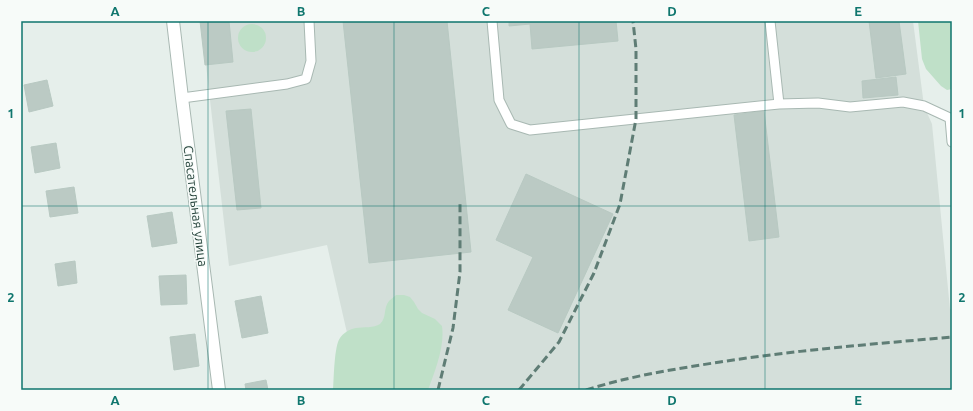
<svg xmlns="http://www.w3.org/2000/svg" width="973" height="411" viewBox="0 0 973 411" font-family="Ubuntu,sans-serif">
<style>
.built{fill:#d4dfda}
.green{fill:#bfe0c8}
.building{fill:#bbcac4;stroke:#b8c9c2}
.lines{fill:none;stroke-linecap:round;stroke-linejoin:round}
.service-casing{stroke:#a8b8b2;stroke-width:11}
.minor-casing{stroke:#a8b8b2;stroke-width:14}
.service{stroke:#fff;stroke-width:9}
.minor{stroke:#fff;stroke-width:12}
.rail{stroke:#5f7d75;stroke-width:3;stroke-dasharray:8 4;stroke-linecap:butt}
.grid{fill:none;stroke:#0f766e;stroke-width:1;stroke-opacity:0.55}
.labels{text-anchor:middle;stroke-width:3;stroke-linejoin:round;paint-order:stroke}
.street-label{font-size:13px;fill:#24423a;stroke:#f7fbf9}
.neatline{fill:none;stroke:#0f766e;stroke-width:1.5}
.grid-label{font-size:13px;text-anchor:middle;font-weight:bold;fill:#0f766e}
</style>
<rect width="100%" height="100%" fill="#e6efeb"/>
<!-- built -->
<path class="built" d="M201,21h712l11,85 8,18 18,185h2v81h-592l-33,-145 -98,21z"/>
<!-- green -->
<path class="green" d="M918,21h34v68l-5,1 -6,-4 -15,-17 -4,-10z
M238 38a14 14 0 1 1 28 0a14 14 0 1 1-28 0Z
M396,295h8l6,2 4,5 4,7 4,4 13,6 7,7c3,20 -7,45 -14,64h-95c1,-11 1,-44 7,-52 3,-5 10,-9 16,-10 7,-1 18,0 24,-4 7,-6 3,-16 9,-23 2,-2 5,-4 7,-6z"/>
<!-- building -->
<path class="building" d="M200,21h29l4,41 -28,3z
M343,21h104l24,231 -102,11z
M509,21h107l2,20 -86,8 -2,-25 -21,2z
M869,21h30l7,53 -30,4z
M896,77l2,18 -35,3 -1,-17z
M47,80l6,26 -24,6 -5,-27z
M251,109l10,99 -24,2 -11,-99z
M764,111l15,126 -30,4 -15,-126z
M56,143l4,25 -25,5 -4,-26z
M526,174l87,40 -55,119 -50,-23 25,-53 -37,-17z
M74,187l4,26 -28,4 -4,-26z
M172,212l5,31 -25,4 -5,-31z
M75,261l2,22 -19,3 -3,-22z
M186,275l1,29 -26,1 -2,-29z
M261,296l7,37 -26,5 -7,-37z
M195,334l4,32 -25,4 -4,-33z
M266,380l2,10h-22l-1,-6z"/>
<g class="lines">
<defs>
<path id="service" d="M492,21l7,79 12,24 19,6 249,-26 39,-1 32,4 53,-5 21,4 28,13
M770,21l9,83
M182,98l105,-14 19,-5 5,-18 -2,-40
M950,118l2,24"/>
<path id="minor" d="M173,21l9,77 37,292"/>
</defs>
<!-- service casing -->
<use href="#service" class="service-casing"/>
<!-- minor casing -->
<use href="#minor" class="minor-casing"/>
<!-- service -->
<use href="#service" class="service"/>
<!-- minor -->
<use href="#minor" class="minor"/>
<!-- rail -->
<path class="rail" d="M438,390l15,-62 7,-56v-68
M519,390l40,-48 35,-69 26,-69 16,-85v-70l-3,-28
M586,390c44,-14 89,-21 134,-28 77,-12 154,-18 232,-25"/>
</g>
<!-- grid -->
<path class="grid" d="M208,21v369M394,21v369M579,21v369M765,21v369M21,206h931"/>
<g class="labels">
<!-- street labels -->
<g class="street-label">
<text transform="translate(196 206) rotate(83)" y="5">Спасательная улица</text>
</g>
</g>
<!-- border -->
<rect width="973" height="411" fill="none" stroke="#f7fbf9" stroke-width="44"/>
<rect x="22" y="22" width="929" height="367" class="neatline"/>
<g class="grid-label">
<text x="115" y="16">A</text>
<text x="301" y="16">B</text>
<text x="486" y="16">C</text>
<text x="672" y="16">D</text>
<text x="858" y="16">E</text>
<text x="11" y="118">1</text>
<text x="962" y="118">1</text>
<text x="11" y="302">2</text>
<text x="962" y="302">2</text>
<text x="115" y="405">A</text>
<text x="301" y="405">B</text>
<text x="486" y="405">C</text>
<text x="672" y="405">D</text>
<text x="858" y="405">E</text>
</g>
</svg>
